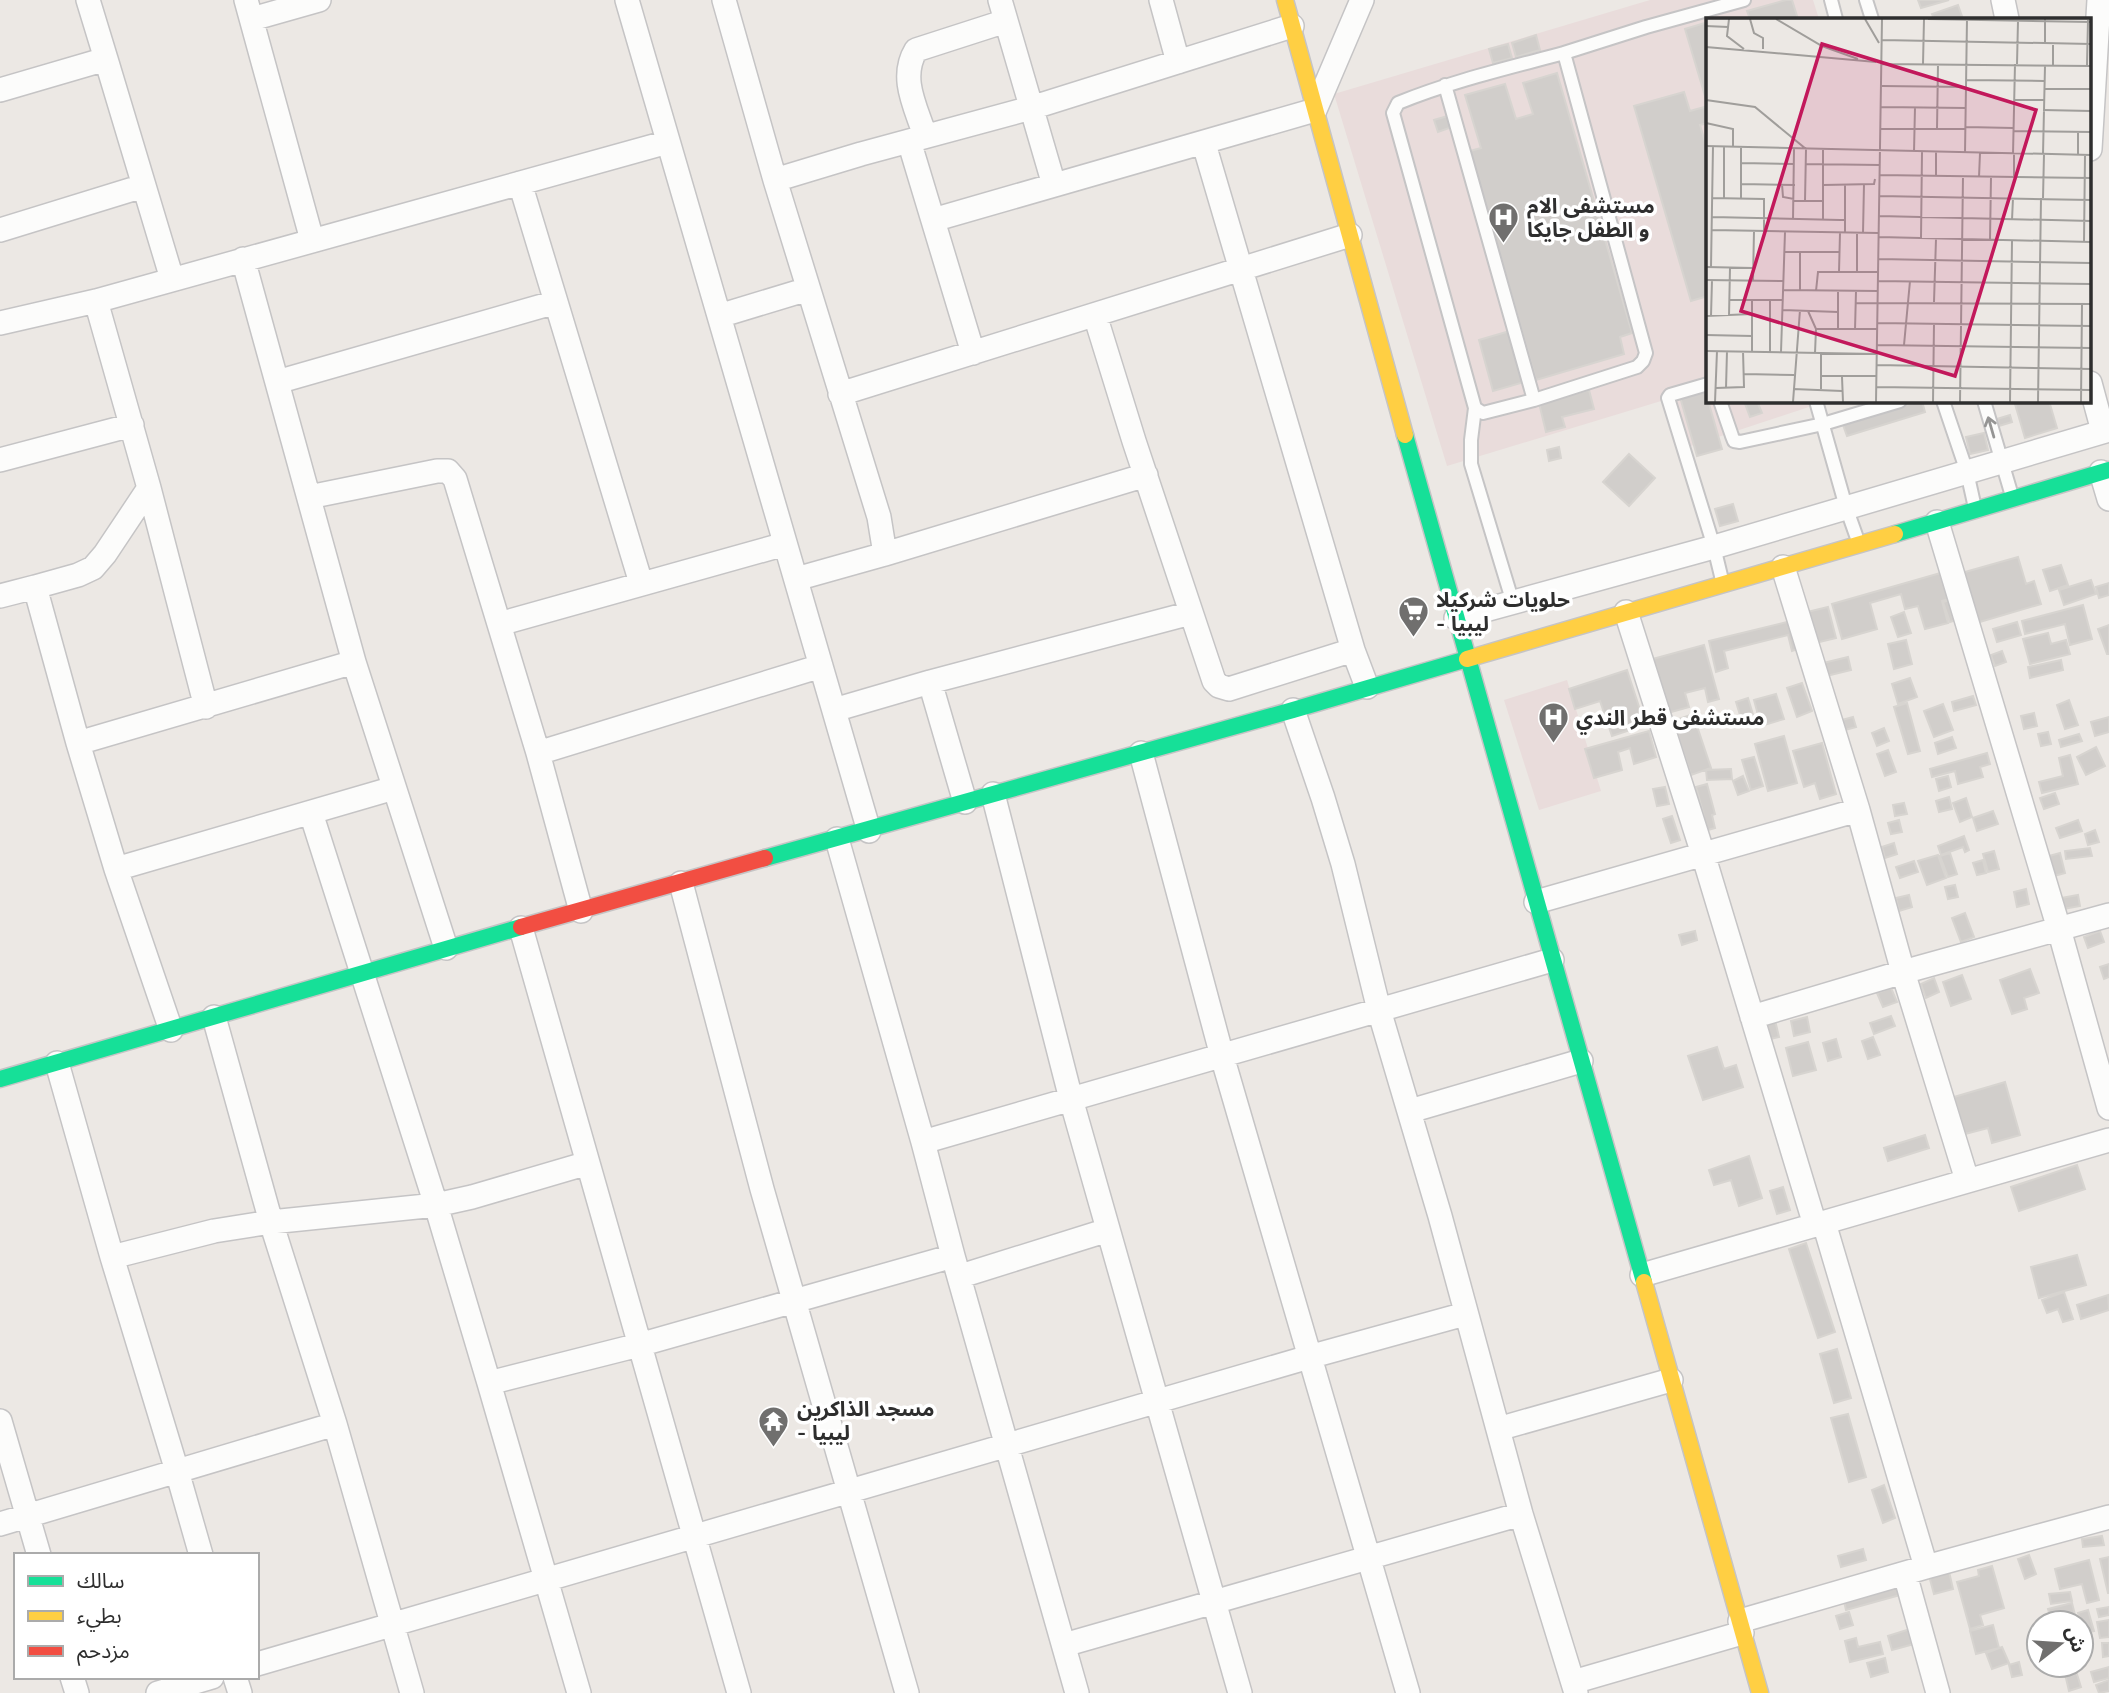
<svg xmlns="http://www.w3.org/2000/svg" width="2109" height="1693" viewBox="0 0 2109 1693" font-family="Mulish,'Noto Sans Arabic',sans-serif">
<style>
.medical{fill:#e9dcdb}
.building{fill:#d1cecb;stroke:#d7d4d0;stroke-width:2}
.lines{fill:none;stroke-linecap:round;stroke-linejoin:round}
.lane-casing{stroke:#c5c4c5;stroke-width:16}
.street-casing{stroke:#c5c4c5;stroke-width:26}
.fast-casing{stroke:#c5c4c5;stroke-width:19}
.slow-casing{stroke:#c5c4c5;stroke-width:19}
.jam-casing{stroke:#c5c4c5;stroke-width:19}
.lane{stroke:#fcfcfb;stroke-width:12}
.street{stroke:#fcfcfb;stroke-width:23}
.fast{stroke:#16e098;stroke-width:16}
.slow{stroke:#ffcf43;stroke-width:16}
.jam{stroke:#f24e42;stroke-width:16}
.oneway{stroke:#959594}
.labels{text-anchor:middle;stroke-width:7;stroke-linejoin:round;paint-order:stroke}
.poi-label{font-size:21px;font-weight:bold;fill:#2e2e2e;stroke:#fff;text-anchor:start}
.inset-road{fill:none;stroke:#a09e9b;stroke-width:2}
.view{fill:#c2185b;fill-opacity:0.15;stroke:#c2185b;stroke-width:3.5}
.inset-edge{fill:none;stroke:#2e2e2e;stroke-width:3.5}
</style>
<rect width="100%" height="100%" fill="#ece8e4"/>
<!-- medical -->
<path class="medical" d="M1650,0h163l6,19h-111v382h119l-136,45 -20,-48 -224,68 -113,-372z
M1567,680l34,111 -62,19 -35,-110z"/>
<!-- building -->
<path class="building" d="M1786,0h6l6,19h-48l-3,-8z
M1918,0h31l-28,8z
M1958,5l5,14h-29l-2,-5z
M1708,22v101l-8,2 8,27v144l-17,5 -57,-195 50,-14 6,19 18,-5 -23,-77z
M1536,35l4,15 -24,7 -4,-14z
M1508,44l4,14 -19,5 -4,-14z
M1557,73l75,260 -12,4 4,17 -88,26 -66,-229 11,-3 -16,-53 40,-11 11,35 17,-5 -10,-31z
M1451,115l4,11 -17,6 -4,-12z
M1513,330l15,51 -35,10 -14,-51z
M1589,390l5,19 -32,8 3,10 -19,5 -7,-29z
M1705,390l17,59 -25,7 -17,-59z
M1744,401h13l5,12 -12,4z
M1920,401h2l3,11 -78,24 -4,-11z
M2026,401h23l8,27 -32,10 -10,-34z
M2010,415l2,7 -13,4 -2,-7z
M1984,433l4,17 -18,4 -4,-17z
M1559,447l2,11 -12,3 -2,-11z
M1629,454l26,24 -26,28 -26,-24z
M1733,504l5,17 -18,5 -5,-17z
M2018,557l8,27 8,-3 7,23 -68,20 -15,-50z
M2061,565l7,20 -18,6 -7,-21z
M1944,572l8,26 -10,3 6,22 -23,6 -7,-23 -13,3 -4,-15 -31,9 7,26 -35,10 -10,-35z
M2091,580l5,14 -32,11 -5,-15z
M2109,583v12l-10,3 -3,-11z
M1953,599l6,20 -9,3 -7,-20z
M2083,605l9,34 -22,6 -5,-21 -40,10 -3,-13z
M1828,607l8,31 -25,6 -8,-31z
M1904,612l7,21 -13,4 -7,-20z
M1791,621l7,28 -6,2 -4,-16 -64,16 4,17 -12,4 -7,-31z
M2017,622l4,13 -24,7 -4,-13z
M2109,625v29h-2l-9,-25z
M2048,633l3,11 15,-4 4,14 -40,10 -7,-25z
M1906,640l6,24 -18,5 -6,-25z
M1704,645l15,54 -11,3 -3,-14 -20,5 4,14 -25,7 -15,-54z
M2002,651l4,11 -11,4 -4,-11z
M1848,657l3,13 -33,8 -3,-13z
M2061,660l2,10 -33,8 -2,-11z
M1627,670l18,55 -33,11 -12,-35 -25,8 -6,-20z
M1910,678l7,19 -19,7 -6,-20z
M1802,683l10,28 -15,6 -10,-29z
M1776,694l8,25 -23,7 -7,-26z
M1973,696l3,9 -22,6 -2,-9z
M1748,698l7,23 -12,4 -7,-23z
M2069,700l9,25 -13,4 -8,-24z
M1907,703l13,48 -12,3 -14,-47z
M1943,704l10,26 -19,7 -10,-26z
M2034,713l3,13 -13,3 -3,-13z
M1693,714l18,54 -20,7 -18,-54z
M1853,717l3,10 -11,3 -3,-10z
M2109,717v15l-14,4 -4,-14z
M1884,728l5,13 -12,5 -5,-13z
M1649,731l7,26 -22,7 -4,-16 -12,4 4,18 -28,8 -9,-29z
M2048,732l3,12 -10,2 -3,-12z
M2079,734l3,7 -21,6 -2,-7z
M1784,736l13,47 -29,8 -13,-47z
M1952,737l4,11 -18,6 -3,-11z
M1822,743l14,51 -16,5 -5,-16 -11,4 -11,-36z
M2096,747l9,19 -19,9 -9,-18z
M1888,750l8,22 -11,4 -8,-22z
M1987,753l3,11 -10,3 3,10 -25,7 -3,-13 -23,6 -2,-8z
M2070,755l8,29 -36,9 -3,-11 24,-6 -4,-18z
M1754,757l9,29 -12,4 -9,-30z
M1731,769l1,10 -25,1 -1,-10z
M1743,776l6,15 -11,4 -5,-14z
M1948,776l3,11 -12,4 -3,-12z
M1707,784l8,30 -3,1 3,13 -14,4 -3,-15 6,-1 -8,-29z
M1665,787l4,17 -12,2 -4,-17z
M2055,793l4,11 -15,5 -4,-11z
M1949,797l3,12 -13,3 -3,-11z
M1966,798l6,19 -12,5 -7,-19z
M1904,803l3,11 -12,2 -2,-11z
M1993,811l5,13 -21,7 -4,-13z
M1672,816l8,24 -9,3 -8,-24z
M1899,820l3,12 -11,2 -3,-11z
M2078,820l4,11 -22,7 -4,-10z
M2095,830l4,12 -11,3 -3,-11z
M1964,836l5,14 -4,2 -2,-5 -22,8 -3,-9z
M1894,843l3,11 -12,4 -3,-11z
M2090,848l2,8 -26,3 -1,-8z
M1994,851l5,18 -11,3 -5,-18z
M1950,853l7,21 -9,3 -8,-21z
M2060,853l5,20 -11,3 -5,-20z
M1938,855l8,23 -19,7 -9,-24z
M1983,860l3,13 -9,2 -4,-12z
M1914,861l4,11 -18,6 -4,-11z
M1955,885l3,12 -10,2 -3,-12z
M2026,889l3,15 -12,3 -3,-15z
M1909,895l3,12 -13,4 -3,-13z
M2078,895l2,11 -17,3 -2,-11z
M1965,913l9,24 -13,5 -9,-24z
M1695,931l2,9 -15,5 -3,-10z
M2100,931l4,11 -16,6 -4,-11z
M2109,964v13l-5,2 -4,-12z
M2030,969l9,24 -15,5 3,11 -15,5 -12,-34z
M1962,975l9,24 -20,7 -8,-24z
M1934,978l5,14 -13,6 -5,-14z
M1891,988l6,14 -14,5 -6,-14z
M1891,1016l4,10 -21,8 -4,-11z
M1807,1017l3,15 -16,4 -3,-15z
M1775,1020l4,17 -17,4 -4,-17z
M1873,1037l7,18 -12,4 -6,-18z
M1836,1039l5,18 -13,4 -5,-18z
M1808,1042l8,28 -23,6 -7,-28z
M1717,1047l7,22 12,-4 7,22 -40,13 -15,-44z
M2005,1082l15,53 -28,8 -4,-15 -23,6 -11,-37z
M1925,1135l4,13 -41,13 -4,-13z
M1749,1156l13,42 -23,8 -8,-26 -17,5 -5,-15z
M2077,1165l8,24 -66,22 -8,-24z
M1783,1187l7,23 -13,4 -7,-23z
M1806,1243l29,89 -17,6 -29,-89z
M2077,1255l9,30 -47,13 -8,-31z
M2064,1292l9,27 -10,3 -5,-13 -11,4 -5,-13z
M2108,1295l1,15 -28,9 -4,-14z
M1837,1349l14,49 -17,5 -14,-49z
M1848,1414l18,63 -17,5 -18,-64z
M1884,1485l11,33 -12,5 -11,-33z
M2102,1536l2,9 -21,2 -1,-8z
M1863,1549l3,11 -25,7 -3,-11z
M2029,1555l7,19 -11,5 -7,-20z
M2109,1557v36h-1l-8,-34z
M2089,1560l10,40 -12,3 -5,-19 -22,5 -5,-20z
M1992,1566l12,42 -24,7 3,10 -13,4 -13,-47 22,-6 -1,-6z
M1948,1567l5,22 -19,5 -6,-22z
M1896,1582l4,13 -54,15 -3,-13z
M2070,1592l2,9 -21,3 -2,-10z
M2072,1603l5,20h-25l-4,-14z
M2109,1607v8l-10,2 -2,-8z
M2088,1610l6,21 -10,3 -6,-21z
M1849,1612l4,13 -13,4 -4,-13z
M2109,1620v17l-9,1 -3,-16z
M1993,1625l6,23 -23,6 -6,-23z
M1910,1629l4,15 -22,6 -4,-14z
M1856,1638l2,9 22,-5 3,12 -33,8 -5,-21z
M2102,1643h7v13l-6,1z
M2002,1647l7,16 -17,6 -6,-16z
M1885,1658l3,14 -17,5 -4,-14z
M2019,1662l3,13 -10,2 -3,-12z
M2109,1667v11l-15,4 -3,-10z
M2076,1671l5,16 -12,4 -4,-17z
M2109,1680v11l-10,2 -3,-8z"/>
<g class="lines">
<defs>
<path id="lane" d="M1831,0l5,19
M1866,0l6,19
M1564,53c-56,15 -112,28 -166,50l-5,10 82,295 8,5 51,-13 103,-33 6,-6 3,-8 -82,-300 82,-26 98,-27
M1445,85l89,315
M1708,384l-38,11 -2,3 46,149 8,33
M1720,401l12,35 2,5 6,1 83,-18 77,-23
M1816,401l30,106 12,34
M1943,401l24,71 8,36
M1984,401l28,95
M1475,408l-4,32v24l42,139"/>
<path id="street" d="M88,0l18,59
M246,0l66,240
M627,0l242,831
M724,0l51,180 104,337 6,37 -89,25
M1000,0l54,185
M1161,0l17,62
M2003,0l4,19
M252,19l67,-19
M0,90l106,-31 66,220
M925,136c-9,-29 -26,-58 -9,-86l90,-29
M909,141l64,212
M1204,144l149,506 14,37
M2090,149l9,-149
M775,180l86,-26 170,-46 261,-82
M520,183l121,400
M933,220l382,-110 47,-110
M0,230l143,-44
M243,259l111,403 92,286
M96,301l53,187 57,219
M1095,315l39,126 80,240 5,5 10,3 124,-39
M719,316l89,-27
M0,323l96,-22 572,-159
M277,382l279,-80
M2090,383l13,48
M840,394l510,-159
M0,460l132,-35
M2101,472l8,27
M149,488l-44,66 -12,14 -15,7 -43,12 43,156 38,126 55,161
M309,497l128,-26h11l7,8 44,145 286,-80
M1937,522l122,407 50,179
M885,554l261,-79
M1783,567l75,243 45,162 64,208
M0,596l35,-9
M1626,612l77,242 112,371
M1456,618l258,-71 395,-117
M499,624l39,129 43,158
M930,682l35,120
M834,710l96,-28 261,-69
M1293,710l30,88 20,66 36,146 61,206 81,298 55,179
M78,743l276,-81
M538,753l283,-87
M1141,753l81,303 186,637
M993,794l78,305 169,594
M311,813l125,392 53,178 90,310
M837,839l86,303 30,114 124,437
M116,869l278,-81
M681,883l81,306 145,504
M1536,902l322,-92
M521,928l218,765
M214,1017l57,205 64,202 77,269
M1752,1017l151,-45 206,-57
M57,1063l55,194 65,214 24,84
M1410,1111l171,-50
M923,1142l629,-182
M1824,1223l102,344
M112,1257l102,-26 57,-9 165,-17 36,-8 116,-34
M1642,1275l467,-135
M961,1276l147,-46
M489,1383l150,-38 314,-89
M0,1421l39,134
M1498,1429l173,-49
M0,1524l335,-100
M1905,1574l33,119
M1740,1621l186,-54 183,-50
M1064,1645l457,-131
M257,1664l1052,-307 156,-43
M72,1677l5,16
M235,1677l5,16
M1573,1682l169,-49
M158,1693l54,-16"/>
<path id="fast" d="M1405,435l239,847
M1895,534l214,-64
M765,858l528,-148 174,-51
M0,1079l521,-152"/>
<path id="slow" d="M1285,0l120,435
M1467,659l428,-125
M1644,1282l116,411"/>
<path id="jam" d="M521,927l244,-69"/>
</defs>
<!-- lane casing -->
<use href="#lane" class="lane-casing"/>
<!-- street casing -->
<use href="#street" class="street-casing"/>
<!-- fast casing -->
<use href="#fast" class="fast-casing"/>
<!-- slow casing -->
<use href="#slow" class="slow-casing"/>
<!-- jam casing -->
<use href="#jam" class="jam-casing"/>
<!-- lane -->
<use href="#lane" class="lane"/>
<!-- street -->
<use href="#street" class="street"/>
<!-- fast -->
<use href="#fast" class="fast"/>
<!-- slow -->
<use href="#slow" class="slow"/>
<!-- jam -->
<use href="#jam" class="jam"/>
</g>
<!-- one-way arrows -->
<defs><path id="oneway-shaft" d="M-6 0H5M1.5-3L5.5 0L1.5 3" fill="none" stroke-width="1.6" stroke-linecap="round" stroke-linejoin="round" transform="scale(1.75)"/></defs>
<use class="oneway" href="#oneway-shaft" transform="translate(1991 427) rotate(-106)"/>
<!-- icons -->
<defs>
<symbol id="hospital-pin" viewBox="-11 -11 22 30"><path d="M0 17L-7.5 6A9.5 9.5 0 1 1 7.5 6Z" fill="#706f6e" stroke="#fff"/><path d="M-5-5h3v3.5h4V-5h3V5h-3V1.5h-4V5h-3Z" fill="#fff"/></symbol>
<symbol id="supermarket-pin" viewBox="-11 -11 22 30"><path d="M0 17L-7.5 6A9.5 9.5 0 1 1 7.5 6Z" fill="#706f6e" stroke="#fff"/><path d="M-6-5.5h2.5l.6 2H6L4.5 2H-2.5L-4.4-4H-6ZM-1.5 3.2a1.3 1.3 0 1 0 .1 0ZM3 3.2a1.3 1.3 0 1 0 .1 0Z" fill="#fff"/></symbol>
<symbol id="temple-pin" viewBox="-11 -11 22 30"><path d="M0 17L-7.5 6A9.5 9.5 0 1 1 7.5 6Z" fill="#706f6e" stroke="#fff"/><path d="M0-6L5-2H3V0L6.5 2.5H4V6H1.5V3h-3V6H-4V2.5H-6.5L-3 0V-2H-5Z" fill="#fff"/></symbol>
</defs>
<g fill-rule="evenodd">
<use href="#hospital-pin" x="1486" y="200" width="35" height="47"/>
<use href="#supermarket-pin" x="1396" y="594" width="35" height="47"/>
<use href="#hospital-pin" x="1536" y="700" width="35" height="47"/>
<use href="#temple-pin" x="756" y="1404" width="35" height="47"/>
</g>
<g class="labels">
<!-- poi labels -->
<g class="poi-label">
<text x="1527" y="213">مستشفى الام<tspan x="1527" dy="24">و الطفل جايكا</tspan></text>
<text x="1436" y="607">حلويات شركيلا<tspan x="1436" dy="24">- ليبيا</tspan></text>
<text x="1576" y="725">مستشفى قطر الندي</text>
<text x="797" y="1416">مسجد الذاكرين<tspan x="797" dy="24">- ليبيا</tspan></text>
</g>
</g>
<!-- overview -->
<g transform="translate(1706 18)">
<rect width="385" height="385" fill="#ece8e4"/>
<path class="inset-road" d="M23,1l-2,17 17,13M44,1l4,14 9,5v11M70,1l46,27 36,13M159,1l14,24M222,1l163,3M0,8l22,1M176,22l209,4M339,25v-24M0,29l170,15M176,46l209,2M217,46l1,-45M311,46l1,-43M347,47v-22M381,47l1,-45M260,62l78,1M176,68l84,1M338,71h47M0,82l49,7 51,42 -1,52M308,82h30M175,89l85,1M337,92l48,1M0,105l27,6v18M260,109l47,1M175,111h85M231,111l1,-65M307,113l78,1M0,128l385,9M117,131v71M208,134l1,-45M259,135l2,-134M307,136l2,-90M337,136l2,-88M372,137v-24M35,145l53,1M99,146l75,1M174,157l211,3M230,158v-24M273,159l1,-24M308,159v-23M35,166l54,1M76,166l1,13 11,2M117,167l51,-1 1,-5M174,178l211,4M6,180l52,1v33M18,180v-51M35,180v-51M337,180l1,-44M88,183h29M173,198l212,5M6,199l128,3h5v12M87,202l1,-71M139,202v-36M306,202l1,-22M6,212l167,3M151,215v39M157,215l1,-49M173,219l212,5M215,220l1,-86M284,222l1,-63M378,224l1,-87M78,234h55M173,241l212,4M0,249l47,1M5,249l2,-121M133,254h39M0,262l77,1M47,262l1,-49M172,263l213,3M77,272l95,1M94,272v-38M110,273l2,-19h21l1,-39M24,282h22M64,282v52M228,284l2,-63M149,285l236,1M77,292l55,2M102,293l8,18h61M0,298l46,-2M5,298l1,-36M23,298l1,-48M172,305l213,3M132,312v-38M149,312l1,-39M0,317l46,1M171,327l214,3M198,327l6,-64M0,333l171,3M46,333v-51h31M75,334l4,-120M109,335l1,-24M171,347l214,4M38,356l50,1M115,358h56M136,359l1,25M171,369l214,3M10,370l28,-1 -1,-36M20,370l1,-37M87,371l49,2M115,371v-36M9,384l2,-51M87,384l7,-92M170,384l6,-383M227,384l1,-79M254,384l3,-226M304,384l2,-161M332,384l3,-204M375,384l1,-98"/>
<path class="view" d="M116,26l214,66 -81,266 -214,-65z"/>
<rect width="385" height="385" class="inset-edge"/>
</g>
<!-- legend -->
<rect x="14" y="1553" width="245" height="126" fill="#ffffff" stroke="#ababab" stroke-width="2"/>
<rect x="28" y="1576" width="35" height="10" fill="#16e098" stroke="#ababab" stroke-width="2"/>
<text x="77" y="1588" font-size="21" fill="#2e2e2e">سالك</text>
<rect x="28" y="1611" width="35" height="10" fill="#ffcf43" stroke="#ababab" stroke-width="2"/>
<text x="77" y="1623" font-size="21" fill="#2e2e2e">بطيء</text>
<rect x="28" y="1646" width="35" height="10" fill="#f24e42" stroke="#ababab" stroke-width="2"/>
<text x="77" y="1658" font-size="21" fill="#2e2e2e">مزدحم</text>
<!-- north arrow -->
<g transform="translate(2060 1644) rotate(73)"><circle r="33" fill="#ffffff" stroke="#ababab" stroke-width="2"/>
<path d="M0-5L12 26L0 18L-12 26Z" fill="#706f6e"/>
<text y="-10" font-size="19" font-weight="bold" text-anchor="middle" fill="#2e2e2e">ش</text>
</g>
</svg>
